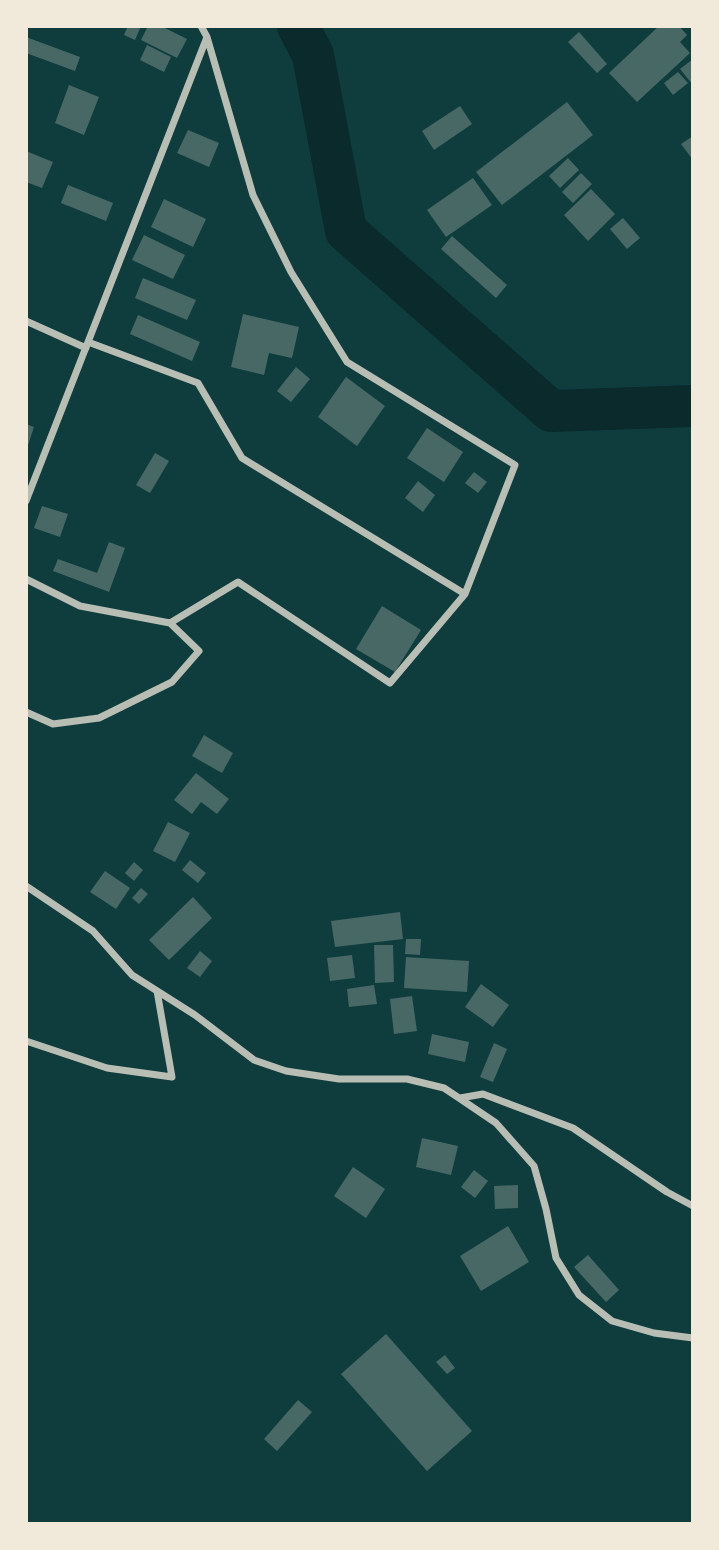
<svg xmlns="http://www.w3.org/2000/svg" width="719" height="1550" viewBox="0 0 719 1550" font-family="'Public Sans',sans-serif">
<style>
.lines{fill:none;stroke-linecap:round;stroke-linejoin:round}
.river{stroke:#0a2a2b;stroke-width:42}
.building{fill:#486865}
.minor{stroke:#b8beb3;stroke-width:7}
</style>
<rect width="100%" height="100%" fill="#0f3d3e"/>
<g class="lines">
<!-- river -->
<path class="river" d="M298,26l15,29 33,176 205,180 142,-5"/>
</g>
<!-- building -->
<path class="building" d="M128,26h13l-6,14 -11,-5z
M148,26h13l26,13 -10,19 -36,-18z
M659,26h20l8,9 -7,7 10,11 -53,49 -28,-29z
M579,32l28,32 -10,9 -29,-31z
M26,37l54,20 -5,14 -49,-18z
M147,45l24,12 -7,15 -24,-12z
M693,59v26l-13,-16z
M678,72l10,11 -15,12 -9,-12z
M69,85l30,12 -15,38 -29,-12z
M567,102l26,33 -91,70 -26,-33z
M460,106l12,18 -38,26 -12,-19z
M188,130l31,13 -10,24 -32,-14z
M693,136v24l-12,-16z
M26,151l27,11 -11,26 -16,-6z
M568,158l11,12 -19,18 -11,-12z
M581,173l11,11 -19,19 -11,-11z
M473,178l19,27 -46,32 -19,-27z
M68,185l45,18 -7,18 -45,-18z
M591,189l24,25 -27,27 -24,-26z
M164,199l42,20 -13,28 -42,-20z
M623,218l17,20 -13,11 -17,-20z
M144,235l41,20 -12,24 -41,-19z
M452,236l55,49 -11,13 -55,-49z
M143,278l53,22 -9,20 -52,-22z
M243,314l56,13 -7,31 -23,-5 -5,22 -33,-8z
M138,315l62,27 -8,19 -62,-27z
M296,367l14,12 -19,23 -14,-11z
M346,377l39,29 -28,40 -39,-29z
M26,424l8,3 -7,21h-1z
M427,428l36,24 -19,30 -37,-24z
M155,453l14,8 -19,32 -14,-8z
M474,472l13,10 -9,11 -13,-10z
M418,481l17,14 -12,17 -18,-14z
M42,506l26,8 -8,23 -26,-9z
M109,542l16,6 -16,44 -56,-21 5,-12 39,14z
M382,606l39,24 -26,42 -39,-23z
M204,735l29,18 -11,20 -30,-17z
M196,773l33,26 -12,15 -16,-12 -9,12 -18,-14z
M168,822l22,11 -15,29 -22,-11z
M190,860l16,13 -8,10 -16,-13z
M134,862l9,8 -9,11 -9,-8z
M105,871l25,17 -14,21 -26,-17z
M141,888l7,6 -9,10 -7,-6z
M193,897l19,21 -43,42 -20,-20z
M400,912l3,27 -68,8 -4,-26z
M406,939h15l-1,16 -15,-1z
M374,945h19l1,37 -19,1z
M200,951l12,10 -12,16 -13,-9z
M352,955l3,23 -25,3 -3,-23z
M406,957l63,4 -2,31 -63,-4z
M481,984l28,21 -16,22 -28,-20z
M374,985l3,19 -28,3 -2,-18z
M412,996l5,35 -23,3 -4,-35z
M432,1034l37,8 -4,20 -37,-8z
M494,1043l13,6 -14,33 -13,-5z
M422,1138l36,8 -7,29 -35,-8z
M353,1167l32,22 -19,29 -32,-22z
M474,1170l14,11 -13,17 -14,-11z
M518,1185v23l-23,1 -1,-23z
M508,1226l21,36 -48,29 -21,-35z
M588,1255l31,35 -13,12 -32,-35z
M386,1334l86,97 -45,40 -86,-97z
M445,1355l10,13 -8,6 -11,-12z
M298,1400l14,12 -35,39 -13,-12z"/>
<g class="lines">
<!-- minor -->
<path class="minor" d="M207,37l46,158 38,77 56,90 168,103 -50,129
M26,321l60,27
M88,342l110,41 44,75 223,136 -75,89 -152,-101 -68,41
M26,501l181,-464 -6,-11
M26,579l54,27 90,17 29,28 -27,31 -73,36 -46,6 -27,-12
M26,886l67,45 39,44 63,40 59,45 32,11 53,8h68l37,9 15,10 37,25 38,43 12,43 10,49 23,37 33,26 42,12 39,5
M26,1041l81,27 65,9 -15,-86
M460,1098l23,-4 90,34 94,64 26,14"/>
</g>
<!-- border -->
<rect width="719" height="1550" fill="none" stroke="#f1e9da" stroke-width="56"/>
</svg>
